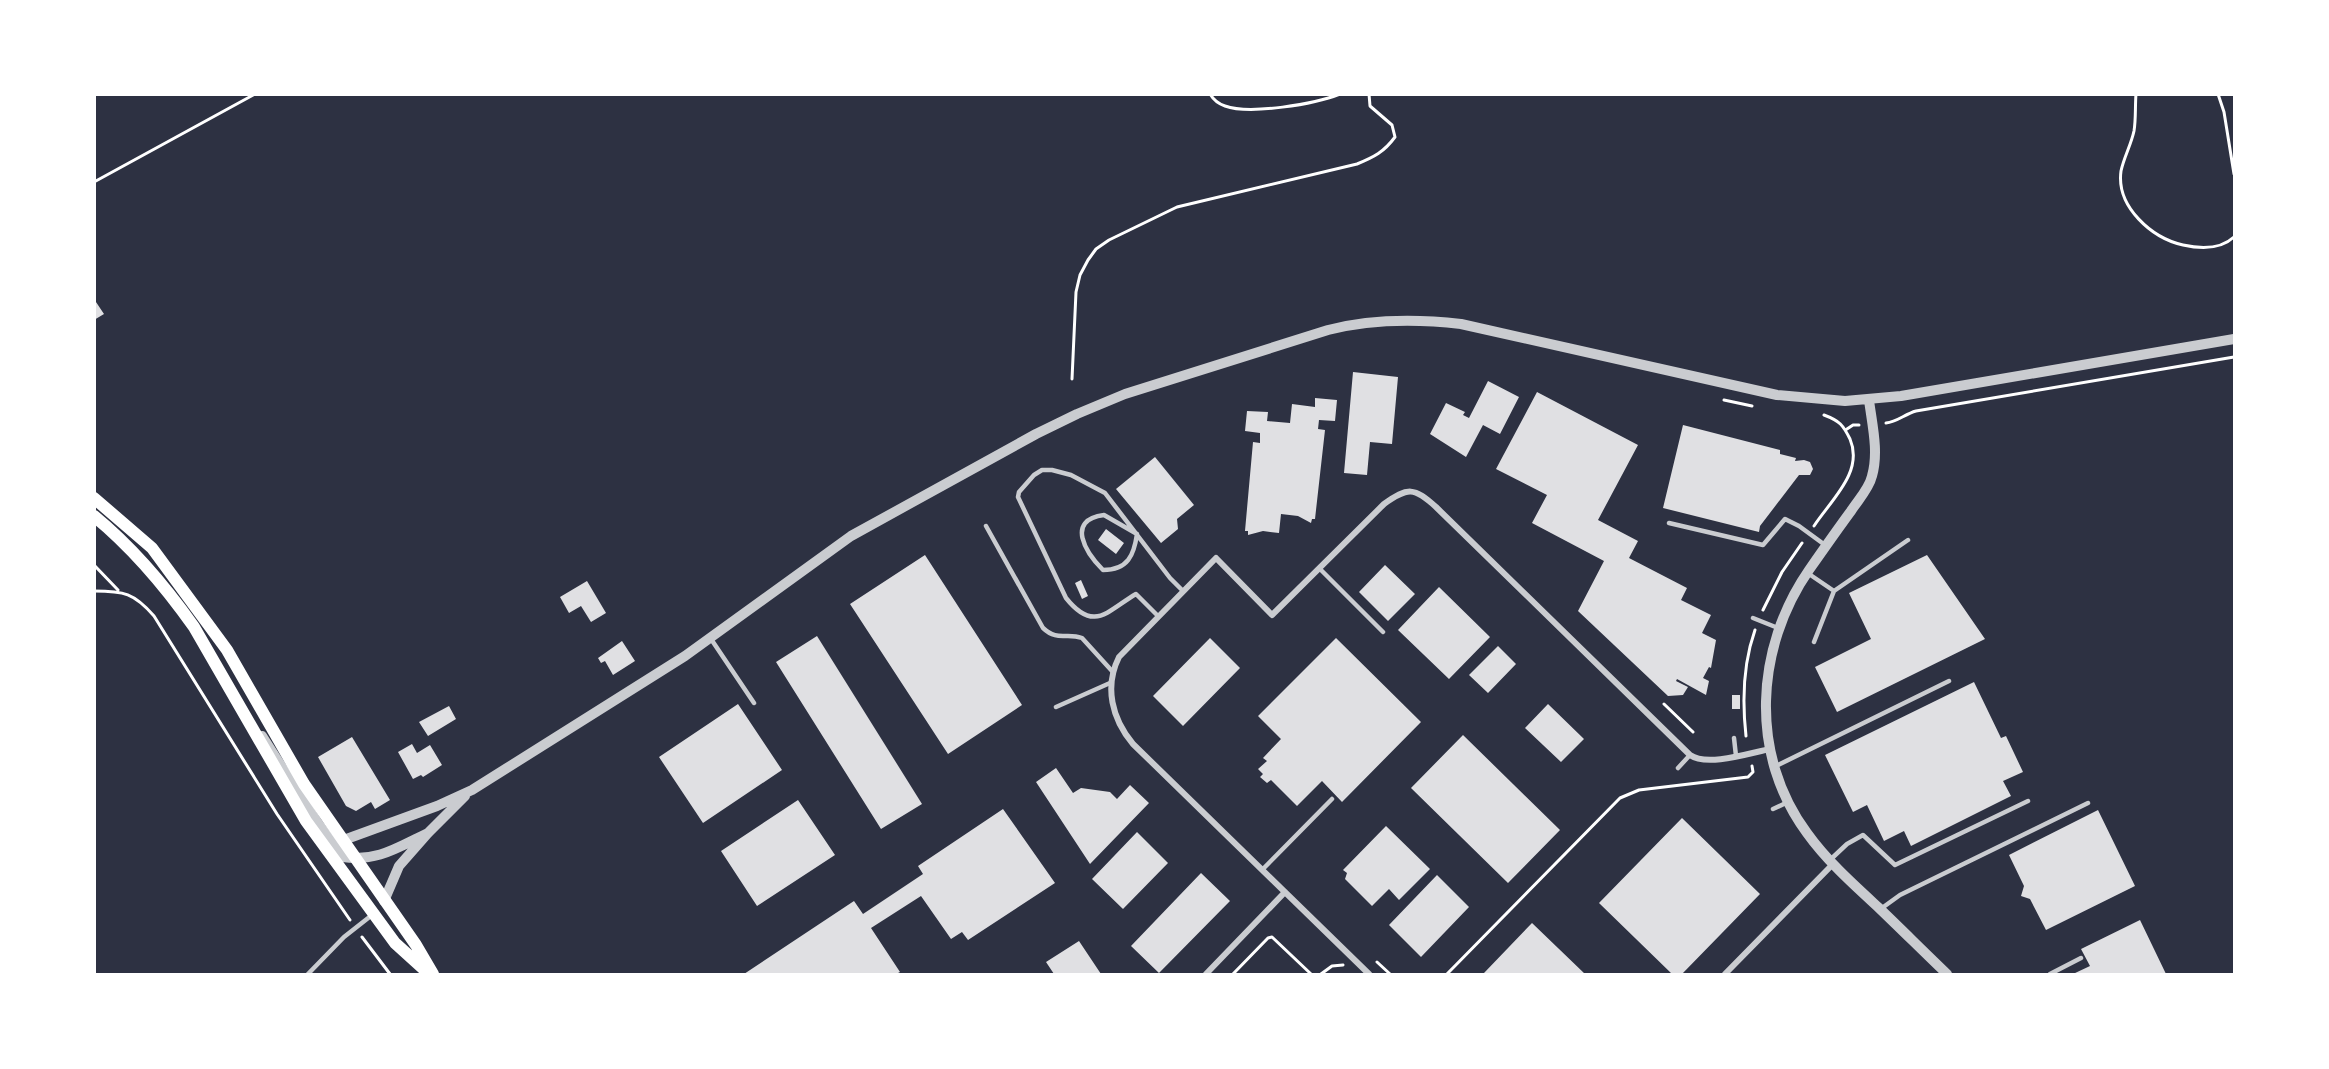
<svg xmlns="http://www.w3.org/2000/svg" width="2329" height="1069" viewBox="0 0 2329 1069" font-family="Figtree,sans-serif">
<style>
.building{fill:#e0e0e3}
.lines{fill:none;stroke-linecap:round;stroke-linejoin:round}
.path{stroke:#fff;stroke-width:3}
.service{stroke:#caccd0;stroke-width:4.5}
.minor{stroke:#caccd0;stroke-width:6}
.tertiary{stroke:#caccd0;stroke-width:10}
.secondary{stroke:#fff;stroke-width:12}
</style>
<rect width="100%" height="100%" fill="#2d3142"/>
<!-- building -->
<path class="building" d="M94,299l10,15 -10,6z
M1353,372l45,5 -6,67 -22,-2 -3,33 -23,-2z
M1488,381l31,16 -19,37 -17,-9 -17,32 -36,-23 16,-31 19,9 -2,3 6,3z
M1537,392l101,53 -40,75 40,21 -9,17 58,30 -6,12 30,15 -9,18 14,7 -5,28 -2,-1 -6,11 6,3 -3,14 -29,-16 -1,2 12,6 -5,8 -15,1 -90,-85 26,-50 -72,-38 15,-28 -51,-26z
M1315,398l22,2 -2,21 -16,-1 -1,9 7,1 -10,89h-3l-1,4 -13,-7 -17,-2 -2,19 -16,-2 -15,4v-4h-3l8,-89 7,1v-10l-15,-2 2,-20 21,1 -1,9 23,2 2,-19 23,3z
M1683,425l97,25v4l16,4 -1,3 9,-1 6,2 3,7 -3,6h-11l-39,51 -1,6 -96,-24z
M1155,457l39,48 -17,14 1,10 -17,14 -45,-54z
M1106,529l18,14 -8,11 -18,-14z
M925,555l97,150 -74,49 -98,-150z
M1927,555l58,84 -148,73 -22,-45 56,-28 -22,-46z
M1385,565l30,29 -27,27 -29,-29z
M1081,580l7,16 -6,3 -7,-16z
M587,581l19,32 -15,9 -10,-16 -12,7 -9,-16z
M1439,587l51,50 -41,42 -51,-49z
M817,636l105,168 -41,25 -105,-167z
M1210,638l30,30 -57,58 -30,-30z
M1336,638l85,84 -79,80 -20,-21 -25,25 -26,-26 -4,3 -7,-6 3,-3 -5,-5 9,-8 -4,-3 18,-19 -23,-23z
M622,641l13,20 -22,14 -8,-14 -4,2 -3,-5z
M1498,646l18,18 -28,29 -19,-18z
M1974,682l27,56 5,-2 17,36 -20,9 8,15 -100,50 -7,-15 -20,10 -17,-36 -14,7 -28,-57z
M1732,695h8v14h-8z
M738,704l44,66 -79,53 -44,-66z
M1548,704l36,35 -23,23 -36,-34z
M449,706l7,13 -28,17 -9,-14z
M1463,735l97,95 -52,53 -97,-95z
M352,737l38,63 -15,9 -4,-7 -15,9 -10,-5 -28,-49z
M412,744l5,9 13,-8 12,20 -19,12 -2,-2 -8,4 -15,-27z
M1056,768l17,25 8,-5 29,4 7,7 13,-14 19,18 -59,61 -54,-82z
M798,800l37,55 -78,51 -36,-55z
M1003,809l52,74 -87,57 -6,-8 -11,7 -30,-43 -50,32 29,44 -4,2h-152l110,-73 9,13 60,-40 -5,-8z
M2098,810l37,76 -89,44 -16,-31 -9,-3 3,-10 -15,-31z
M1682,818l78,76 -78,80h-10l-73,-71z
M1386,826l44,43 -31,31 -10,-11 -17,17 -27,-27 2,-6 -4,-3z
M1137,832l31,31 -45,46 -31,-30z
M1201,873l29,28 -71,72 -28,-27z
M1437,875l32,32 -48,50 -32,-32z
M2140,920l26,54h-93l17,-8 -9,-17z
M1532,923l53,51h-99l-2,-1z
M1079,941l22,33h-47l-8,-12z"/>
<g class="lines">
<!-- path -->
<path class="path" d="M1210,94c3,5 9,10 15,12 25,9 90,-2 115,-12
M2136,94c-1,12 0,25 -2,37 -3,14 -10,26 -13,40 -5,36 31,67 62,74 18,4 37,5 51,-8
M2218,94l6,18 10,62
M94,182l161,-88
M1072,379l4,-87 4,-17 8,-15 8,-11 13,-9 68,-33 180,-43c17,-7 27,-12 38,-27l-3,-12 -22,-19 -1,-12
M1724,400l28,6
M1886,423c11,-1 19,-9 30,-12l318,-54
M1847,429l6,-4h6
M1814,526c17,-26 50,-54 36,-87 -7,-14 -10,-18 -26,-24
M94,565l24,25
M94,591c30,0 40,2 60,25l123,198 73,106
M1763,610l19,-38 20,-29
M1664,704l29,28
M1746,736c-4,-36 -3,-72 9,-106
M362,937l28,37
M1377,962l13,12
M1233,974l35,-36 4,-1 39,37
M1321,974l11,-8 11,-1
M1447,974l173,-176 19,-8 109,-13 5,-5 -1,-6"/>
<!-- service -->
<path class="service" d="M1104,515l33,19c-3,21 -9,36 -34,36 -17,-17 -38,-50 1,-55z
M1669,523l94,22 22,-26 14,7 26,19
M986,526l57,102c15,14 23,4 39,10l30,33
M1320,569l63,63
M1809,574l25,17
M1158,616l-22,-22c-29,17 -42,39 -70,4l-48,-101 1,-5 15,-17 8,-5h10l19,5 34,18 65,85 13,13
M1753,618l25,10
M711,639l43,64
M1814,642l20,-51 74,-51
M1056,707l54,-24
M1734,738l2,18
M1774,767l175,-86
M1678,768l12,-13
M1773,809l15,-7
M1830,860l17,-16 16,-9 32,30 133,-64
M1262,870l70,-71
M1882,908l18,-13 188,-92
M308,974l36,-37 28,-22
M2050,974l31,-16"/>
<!-- minor -->
<path class="minor" d="M1206,974l79,-82
M1369,974l-236,-230c-21,-25 -29,-57 -14,-87l97,-99 56,57 112,-111c24,-17 30,-17 52,3l254,248c17,12 60,-2 80,-6
M1725,974l108,-110"/>
<!-- tertiary -->
<path class="tertiary" d="M1869,400c3,24 10,52 3,76 -3,13 -14,24 -21,35 -14,19 -28,39 -42,59 -54,78 -60,185 -2,263 20,28 47,52 72,75 23,22 45,44 68,66
M262,736l55,86 26,35c35,5 55,-10 85,-24
M341,841l96,-35 35,-16 213,-134 166,-120 185,-102 41,-20 48,-20 203,-64c43,-11 89,-11 133,-6l316,71 68,6 56,-5 333,-57
M384,901l15,-35 29,-33 37,-37"/>
<!-- secondary -->
<path class="secondary" d="M94,498l58,50 75,102 77,134 112,161 17,29
M94,516c39,32 71,70 100,111l112,194 89,122 32,29"/>
</g>
<!-- border -->
<rect width="2329" height="1069" fill="none" stroke="#ffffff" stroke-width="192"/>
</svg>
